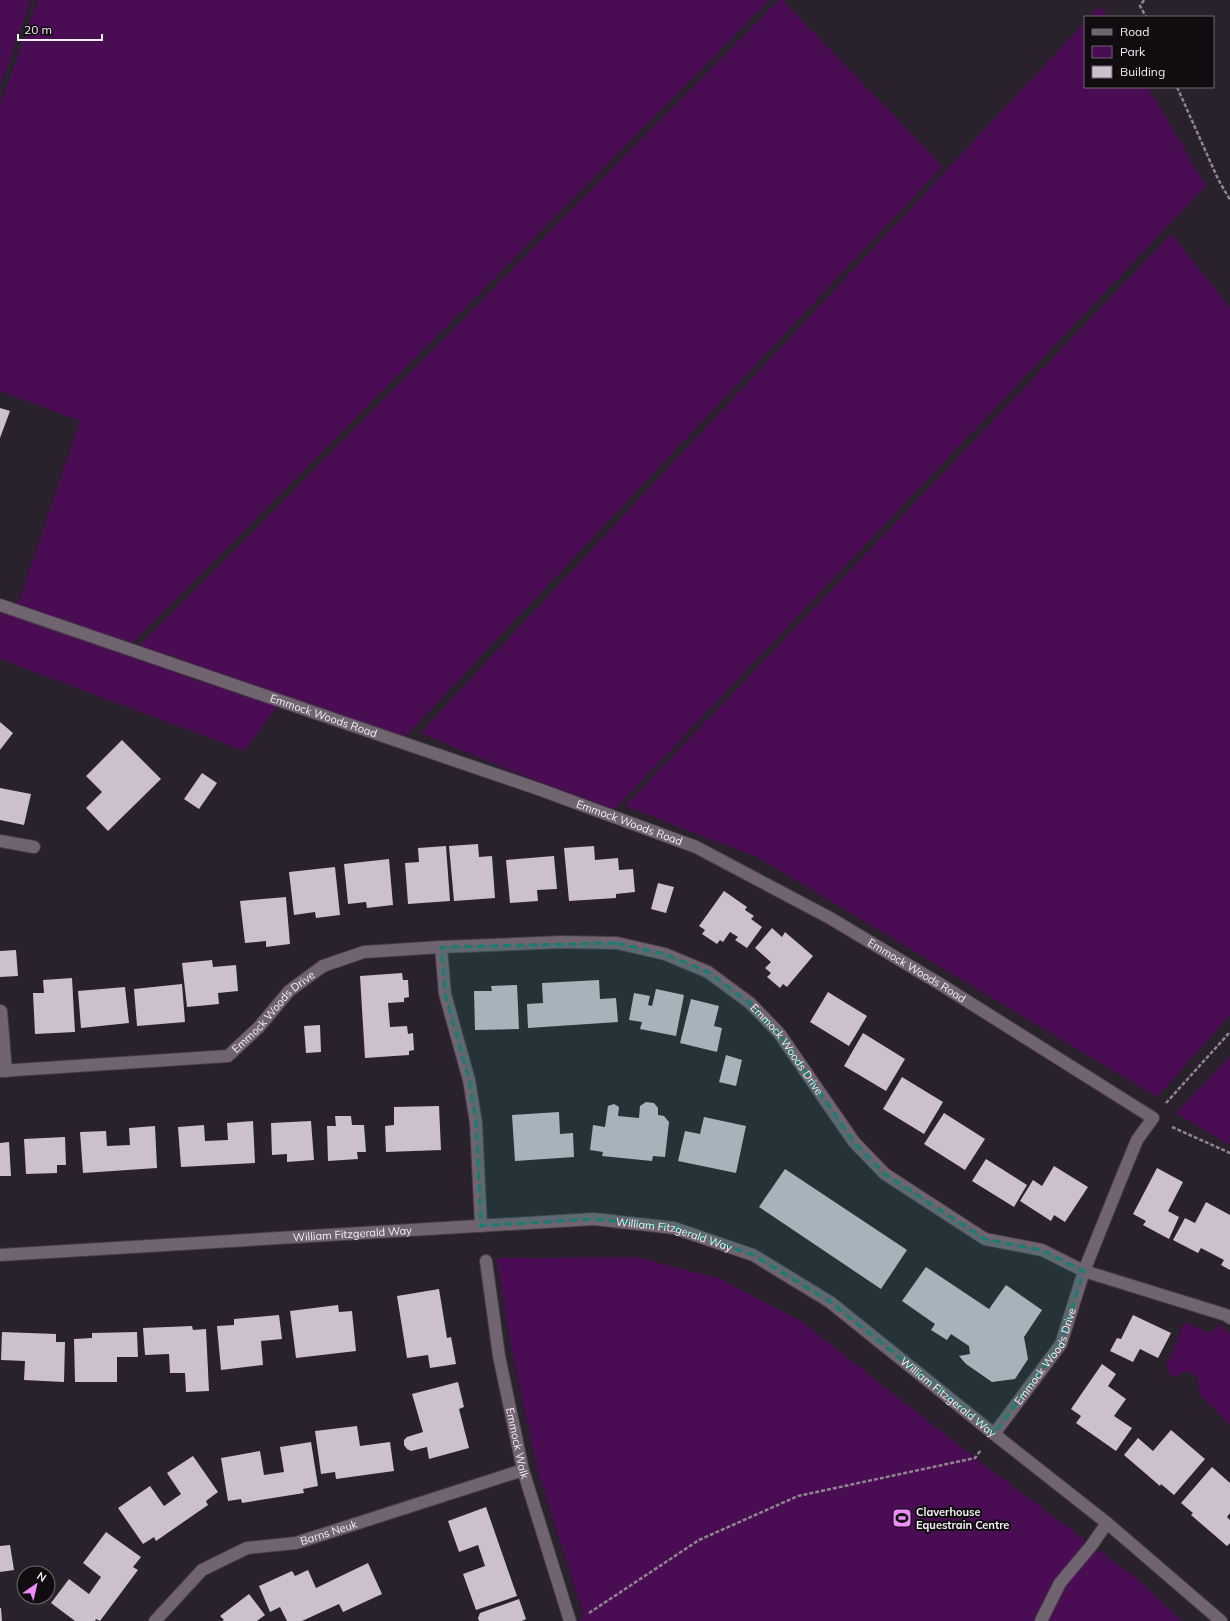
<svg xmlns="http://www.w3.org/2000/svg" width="1230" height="1621" viewBox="0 0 1230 1621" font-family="Mulish,sans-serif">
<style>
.green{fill:#4a0c52}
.building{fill:#ccc0ce}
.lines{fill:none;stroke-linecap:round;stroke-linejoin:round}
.lane-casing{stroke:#443c45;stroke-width:14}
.street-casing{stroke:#443c45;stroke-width:14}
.path{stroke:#8e878f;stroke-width:2.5;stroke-dasharray:4 2;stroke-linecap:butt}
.lane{stroke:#6f6470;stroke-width:12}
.street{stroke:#6f6470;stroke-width:12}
.marked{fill:#1a7c75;fill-opacity:0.2;stroke:#1a7c75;stroke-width:3;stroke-dasharray:8 5;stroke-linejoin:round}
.labels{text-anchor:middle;stroke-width:4;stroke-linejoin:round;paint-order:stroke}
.street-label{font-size:11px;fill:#f5eff5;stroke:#100c10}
.poi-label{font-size:11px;font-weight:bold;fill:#f5eff5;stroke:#100c10;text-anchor:start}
</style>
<rect width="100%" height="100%" fill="#29212b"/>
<!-- green -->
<path class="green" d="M0,0h31l-31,87z
M38,0h732l-641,647 -113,-38 64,-188 -80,-30v-286z
M779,0h3l161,166 -539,572 -265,-92z
M1100,6l7,11h-17z
M1085,22v65h63l58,99 -594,626 -192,-79z
M1171,234l59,74v707l-73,82 -400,-240 -132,-51z
M0,605l281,96 -37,50 -244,-92z
M1230,1056v89l-54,-32z
M636,1257l85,22 81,43 173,136 162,121 45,42h-605l7,-5 -47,-147 -28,-132 -12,-79z
M1185,1322l23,11 12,-8 10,9v91l-30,-30 -3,-18 -9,-6 -17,7 -4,-15z"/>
<!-- building -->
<path class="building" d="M0,408l10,3 -10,27z
M0,722l13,11 -13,17z
M122,740l39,39 -53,52 -22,-23 16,-16 -16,-16z
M202,773l15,10 -18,26 -15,-10z
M0,788l31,6 -7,31 -24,-5z
M478,844l1,13 13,-1 3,42 -41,3 -5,-55z
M446,846l4,55 -42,3 -3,-41 14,-1 -1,-14z
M594,846l1,14 23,-2 1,12 14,-1 2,23 -19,2v4l-47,3 -5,-53z
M554,856l3,33 -20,1 1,11 -28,2 -4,-43z
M389,859l4,46 -26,3 -1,-6 -18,2 -4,-40z
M335,867l5,48 -24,3 -1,-6 -21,3 -5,-43z
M658,883l16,4 -8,26 -15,-4z
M724,891l23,16 -2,3 9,6 -3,3 11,8 -15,21 -12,-8 3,-3 -8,-5 -7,10 -3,-2 -3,4 -15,-10 3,-4 -6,-4z
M286,897l4,47 -24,3v-6l-21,2 -5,-42z
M772,928l10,9 3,-5 28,24 -26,31 -4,-3 -3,4 -13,-11 4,-4 -6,-5 6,-6 -16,-14z
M16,950l2,26 -18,1v-26z
M212,960l1,7 23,-2 2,26 -20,2 1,11 -32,3 -5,-44z
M402,973l1,7h5l1,17 -5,1v4l-16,1 2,24 17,-1 1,8 5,-1 1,17 -5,1v4l-44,3 -5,-82z
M72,978l3,54 -40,2 -2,-41h11l-1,-13z
M599,980l1,19 16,-1 2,24 -90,6 -1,-24 16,-1 -1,-20z
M182,984l3,38 -48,4 -3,-37z
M517,985l2,44 -44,1 -1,-39h18l-1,-5z
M125,987l4,36 -48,5 -3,-37z
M656,989l28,6 -8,41 -36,-7 2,-7 -13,-2 5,-27 16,3 -2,9 4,1z
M828,992l39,24 -18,30 -39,-24z
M691,999l28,7 -5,20 8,2 -5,24 -37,-9z
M320,1025l1,27 -15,1 -2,-27z
M863,1033l42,26 -19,32 -42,-25z
M726,1055l16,5 -6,26 -17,-4z
M902,1077l41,25 -19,32 -41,-25z
M646,1102l8,1 4,5v7l6,1 5,6 -4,35 -12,-1 -1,5 -50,-5 1,-4 -13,-2 3,-25 12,2 3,-21 6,-2 5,3 -1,9 21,2 1,-12z
M439,1106l2,44 -55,2 -1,-26 9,-1v-18z
M559,1112l1,22 13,-1 1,24 -59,4 -3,-46z
M944,1113l41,26 -20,31 -41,-26z
M335,1116h16l1,9h12l2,27h-9l1,7 -30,2 -1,-35h9z
M704,1117l42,9 -10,47 -58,-12 7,-30 15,3z
M253,1121l2,42 -74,4 -3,-40 26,-2 1,16 23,-1 -1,-17z
M311,1121l3,39 -27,2v-8l-15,1 -1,-32z
M155,1126l2,42 -74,5 -3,-41 26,-1 1,15 23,-1 -1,-17z
M65,1137l1,28h-9v8l-31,1 -2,-35z
M9,1142l2,34h-11v-33z
M986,1159l41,26 -13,22 -42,-26z
M1054,1166l34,21 -23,35 -11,-7 -3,6 -31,-20 13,-21 9,6z
M1157,1168l26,14 -15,29 11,6 -10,22 -26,-14 3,-4 -13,-7z
M785,1169l122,81 -26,39 -122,-82z
M1206,1202l24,13v55l-9,-5 3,-5 -23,-12 -3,5 -25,-13 12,-22 10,5z
M926,1267l63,42 17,-24 36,25 -18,27 4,22 -13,20 -23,3 -26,-18 -7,-8 11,-2 -1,-8 -18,-12 -4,6 -16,-10 4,-6 -33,-23z
M439,1289l8,49 4,-1 5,27 -26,4 -2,-13 -21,3 -10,-62z
M338,1305l1,7 13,-1 4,40 -60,7 -6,-47z
M279,1315l3,24 -21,2 2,24 -42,5 -4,-44 17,-1v-6z
M1133,1315l38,18 -13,25 -18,-9 -7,13 -23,-11 7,-13 4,1z
M192,1326l1,4 13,-1 3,62 -23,1 -1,-19h-15l-1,-19 -24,1 -2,-27z
M2,1332l54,2v8h9l-1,40 -40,-2 1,-19 -24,-1z
M137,1332l1,25h-21v25h-42l-1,-43 18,-1v-5z
M1102,1364l14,10 -8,12 18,13 -12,17 18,12 -16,23 -40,-28 5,-7 -10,-7z
M458,1382l6,25 -5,2 10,39 -40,11 -2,-12 -16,4 -4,-2 -3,-4v-5l3,-3 16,-5 -11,-38z
M357,1426l3,20 30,-4 4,29 -58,8 -1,-7 -14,2 -6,-43z
M1171,1430l34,29 -31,36 -13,-11 -1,2 -36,-31 14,-17 15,13z
M311,1442l7,44 -15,3 1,4 -62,10 -1,-4 -13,2 -7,-43 39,-7 4,24 20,-3 -4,-25z
M193,1456l25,36 -12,9 2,4 -52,36 -2,-4 -11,7 -25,-36 32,-22 14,20 17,-12 -14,-21z
M1212,1467l18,16v30l-3,4 3,3v23l-3,3 -36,-31 2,-2 -12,-10z
M486,1507l31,89 -41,14 -13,-36 22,-8 -7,-21 -19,7 -11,-31z
M106,1532l35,25 -8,10 5,3 -38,51 -4,-2 -1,2h-20l-24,-18 18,-24 20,15 12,-17 -18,-14z
M10,1545l4,25 -14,2v-26z
M368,1563l14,31 -39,18 -4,-8 -37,17h-15l-7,-14 -10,5 -11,-26 33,-15 3,5 13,-6 8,18z
M249,1594l16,21 -8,6h-35l2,-1 -4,-4z
M519,1599l7,20 -4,2h-43l-1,-3 2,-5z
M0,1608h1l1,13h-2z"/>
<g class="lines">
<defs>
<g id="lane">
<path id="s1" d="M0,605l541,185 155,57 134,71 110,66 213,134 -16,22 -14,34"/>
<path d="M0,841l34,6"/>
<path d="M1041,1621l19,-38 31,-37 16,-23"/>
</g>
<g id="street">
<path d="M441,947l4,47 24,86 7,43 5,103"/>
<path d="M1,1011l5,60"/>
<path id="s2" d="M0,1071l228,-15 31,-29 30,-36 34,-25 41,-14 77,-5 122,-5 54,1 48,11 43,18 42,31 29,30 75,109 31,32 100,65 57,11 42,21 142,44 4,3"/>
<path id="s3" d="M0,1255l594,-36 80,9 79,27 77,47 164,132 113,89 114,98"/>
<path id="s4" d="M486,1261l13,95 24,114 47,151"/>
<path id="s5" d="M994,1434l67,-90 23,-73 39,-97"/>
<path id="s6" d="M155,1621l47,-51 45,-22 49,-5 227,-73"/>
</g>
</defs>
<!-- lane casing -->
<use href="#lane" class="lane-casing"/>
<!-- street casing -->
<use href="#street" class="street-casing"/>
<!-- path -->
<path class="path" d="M1144,0l-4,6 6,11
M1177,87l41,92 12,21
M1166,1103l64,-71
M1172,1127l58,26
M589,1613l110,-73 99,-44 177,-38 6,-8"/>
<!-- lane -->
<use href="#lane" class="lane"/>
<!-- street -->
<use href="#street" class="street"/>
</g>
<!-- marked area -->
<path class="marked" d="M617,943l48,11 43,18 42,31 29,30 75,109 31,32 100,65 57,11 42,21 -23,73 -67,90 -164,-132 -77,-47 -79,-27 -80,-9 -113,7 -5,-103 -7,-43 -24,-86 -4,-47z"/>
<!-- icons -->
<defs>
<symbol id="stadium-square" viewBox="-11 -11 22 22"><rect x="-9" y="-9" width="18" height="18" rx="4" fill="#ed8cfa" stroke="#100c10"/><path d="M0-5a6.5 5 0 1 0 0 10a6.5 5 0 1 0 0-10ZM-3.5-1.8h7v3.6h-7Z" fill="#111"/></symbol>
</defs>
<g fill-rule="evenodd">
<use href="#stadium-square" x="891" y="1507" width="22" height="22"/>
</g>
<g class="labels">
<!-- street labels -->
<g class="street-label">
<text dy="4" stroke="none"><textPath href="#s1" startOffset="342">Emmock Woods Road</textPath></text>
<text dy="4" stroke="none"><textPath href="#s1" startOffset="666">Emmock Woods Road</textPath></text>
<text dy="4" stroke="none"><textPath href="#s1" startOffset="990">Emmock Woods Road</textPath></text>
<text dy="4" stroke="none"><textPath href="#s2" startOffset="292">Emmock Woods Drive</textPath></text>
<text dy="4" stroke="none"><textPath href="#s2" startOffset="864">Emmock Woods Drive</textPath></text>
<text dy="4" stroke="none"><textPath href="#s3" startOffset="353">William Fitzgerald Way</textPath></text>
<text dy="4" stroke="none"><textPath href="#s3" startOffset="677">William Fitzgerald Way</textPath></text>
<text dy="4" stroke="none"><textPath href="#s5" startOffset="94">Emmock Woods Drive</textPath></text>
<text dy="4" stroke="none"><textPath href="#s3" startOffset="1001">William Fitzgerald Way</textPath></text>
<text dy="4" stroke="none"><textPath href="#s4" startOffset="185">Emmock Walk</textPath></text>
<text dy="4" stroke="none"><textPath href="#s6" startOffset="203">Barns Neuk</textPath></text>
</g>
<!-- poi labels -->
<g class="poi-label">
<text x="916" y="1516">Claverhouse<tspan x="916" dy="13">Equestrain Centre</tspan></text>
</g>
</g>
<!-- legend -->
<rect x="1084" y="16" width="130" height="72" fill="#100c10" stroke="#6c676c"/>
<rect x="1092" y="29" width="20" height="6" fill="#6f6470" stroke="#6c676c"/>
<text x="1120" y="36" font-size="12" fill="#f5eff5">Road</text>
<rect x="1092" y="46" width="20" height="12" fill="#4a0c52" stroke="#6c676c"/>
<text x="1120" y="56" font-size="12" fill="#f5eff5">Park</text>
<rect x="1092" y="66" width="20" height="12" fill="#ccc0ce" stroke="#6c676c"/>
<text x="1120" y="76" font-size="12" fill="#f5eff5">Building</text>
<!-- north arrow -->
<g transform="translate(36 1585) rotate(34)"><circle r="19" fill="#100c10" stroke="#6c676c"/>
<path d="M0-3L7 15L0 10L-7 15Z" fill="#ed8cfa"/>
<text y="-6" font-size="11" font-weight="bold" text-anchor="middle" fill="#f5eff5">N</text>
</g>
<!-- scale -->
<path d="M18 34v6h84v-6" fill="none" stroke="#f5eff5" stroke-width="2"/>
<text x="24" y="34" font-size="12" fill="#f5eff5" stroke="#100c10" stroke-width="3" paint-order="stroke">20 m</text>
</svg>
